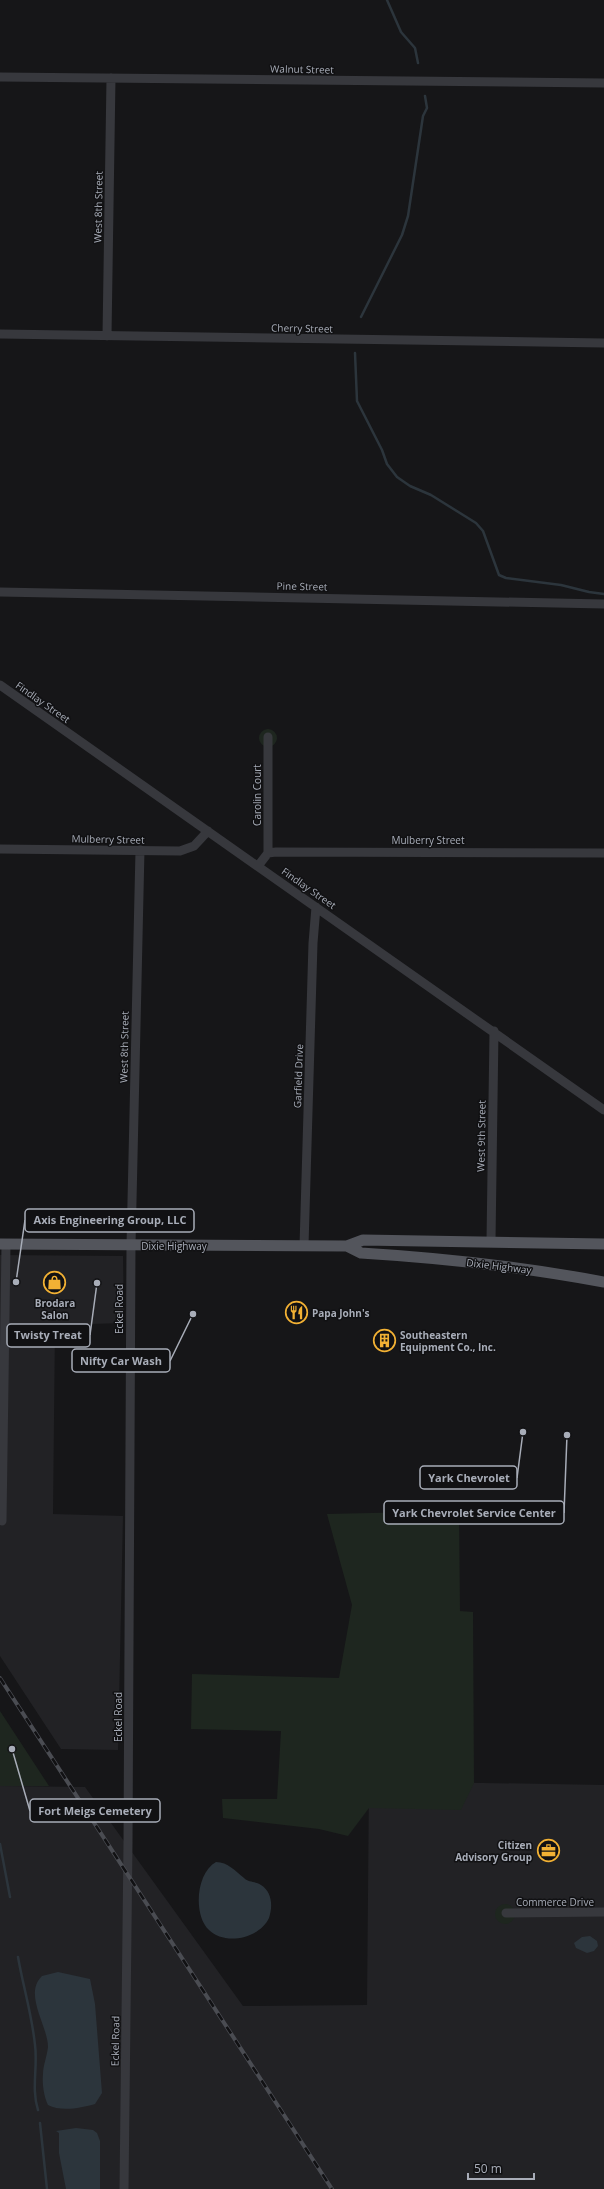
<svg xmlns="http://www.w3.org/2000/svg" width="604" height="2189" viewBox="0 0 604 2189" font-family="'Open Sans',sans-serif">
<style>
.built{fill:#222225}
.green{fill:#1e261f}
.water{fill:#2c353c}
.lines{fill:none;stroke-linecap:round;stroke-linejoin:round}
.stream{stroke:#2c353c;stroke-width:2.5}
.minor{stroke:#37383d;stroke-width:9}
.major{stroke:#53555c;stroke-width:11}
.rail-casing{stroke:#4a4c52;stroke-width:4}
.rail{stroke:#111113;stroke-width:2.5;stroke-dasharray:8;stroke-linecap:butt}
.labels{text-anchor:middle;stroke-width:3;stroke-linejoin:round;paint-order:stroke}
.street-label{font-size:10px;fill:#a8adb8;stroke:#111113}
.poi-label{font-size:10px;font-weight:bold;fill:#a8adb8;stroke:#111113;text-anchor:start}
.leader{fill:none;stroke:#a8adb8;stroke-width:1.5}
.callout-dot{fill:#a8adb8;stroke:#111113;stroke-width:1.5}
.callout{fill:#111113;stroke:#a8adb8;stroke-width:1.5}
.callout-label{font-size:11px;text-anchor:middle;font-weight:bold;fill:#a8adb8}
</style>
<rect width="100%" height="100%" fill="#161618"/>
<!-- built -->
<path class="built" d="M0,1255l123,1 1,67 -69,2 -2,189 70,2 -5,234 -57,-1 -61,-93z
M369,1781l235,4v404h-604v-403l85,1 158,219 124,-1z"/>
<!-- green -->
<path class="green" d="M259 738a9 9 0 1 1 18 0a9 9 0 1 1-18 0Z
M459,1511l1,100 13,1 1,171 -13,27 -92,-2 -21,28 -29,-7 -96,-11 -1,-19h55l4,-68 -90,-2 1,-55 147,4 13,-73 -25,-91z
M0,1711l49,75h-49z
M495 1914a10 10 0 1 1 20 0a10 10 0 1 1-20 0Z"/>
<!-- water -->
<path class="water" d="M216,1862c12,0 19,9 28,16 5,5 12,3 17,7 11,7 12,21 8,33 -9,20 -44,28 -60,12 -16,-15 -13,-57 7,-68z
M590,1936l7,5 1,5 -4,5 -7,2 -11,-5 -2,-5 8,-6z
M58,1972l32,7 5,25 7,89 -7,11c-14,4 -34,8 -47,1 -4,-8 -6,-21 -5,-31 0,-8 4,-18 5,-27 0,-21 -25,-53 -6,-71z
M76,2128l17,2 4,3 3,8v48h-34l-7,-36v-20l-3,-2z"/>
<g class="lines">
<!-- stream -->
<path class="stream" d="M387,0l14,32 14,16 3,15
M361,317l41,-82 6,-19 15,-100 4,-8 -2,-12
M355,353l2,48 25,49 5,14 10,13 13,9 21,9 45,28 7,8 16,44 7,3 55,7 28,7 15,2
M0,1844l10,53
M18,1957c5,29 14,58 17,88 3,22 -4,43 3,65
M40,2123l7,66"/>
<!-- minor -->
<path class="minor" d="M0,77l604,6
M0,334l604,9
M107,336l4,-258
M0,592l604,12
M0,685l604,425
M0,849l180,2 14,-5 14,-15
M268,853v-116
M258,866l10,-13 8,-1 328,1
M491,1241l3,-210
M304,1246l9,-303 3,-36
M2,1521l4,-277
M506,1913l98,-1
M124,2189l4,-346 3,-598 9,-395"/>
<!-- major -->
<path class="major" d="M0,1244l347,2 16,-6 241,4
M347,1246l14,7c82,5 163,14 243,29"/>
<defs>
<path id="rail" d="M0,1678l332,511"/>
</defs>
<!-- rail casing -->
<use href="#rail" class="rail-casing"/>
<!-- rail -->
<use href="#rail" class="rail"/>
</g>
<!-- icons -->
<defs>
<symbol id="shop-ring" viewBox="-11 -11 22 22"><circle r="9.5" fill="#111113" stroke="#f2b134" stroke-width="1.5"/><path d="M-5-2.5h2.3a2.7 3.5 0 0 1 5.4 0H5L5.5 6h-11ZM-1.5-2.5h3a1.5 2.3 0 0 0-3 0Z" fill="#f2b134"/></symbol>
<symbol id="restaurant-ring" viewBox="-11 -11 22 22"><circle r="9.5" fill="#111113" stroke="#f2b134" stroke-width="1.5"/><path d="M-5-6h1v4h1v-4h1v4h1v-4h1v5L-1.5 .5V6h-2V.5L-5-1ZM5-6V6H3V1.5H1.5Q1.5-4 5-6Z" fill="#f2b134"/></symbol>
<symbol id="building-ring" viewBox="-11 -11 22 22"><circle r="9.5" fill="#111113" stroke="#f2b134" stroke-width="1.5"/><path d="M-4-6H4V6H1V3H-1V6H-4ZM-2.5-4.3h1.7v1.8h-1.7ZM.8-4.3h1.7v1.8H.8ZM-2.5-1h1.7V.8h-1.7ZM.8-1h1.7V.8H.8Z" fill="#f2b134"/></symbol>
<symbol id="office-ring" viewBox="-11 -11 22 22"><circle r="9.5" fill="#111113" stroke="#f2b134" stroke-width="1.5"/><path d="M-6-3h4V-5.5h4V-3h4V5H-6ZM-1-4.5V-3h2v-1.5ZM-6 0V1H6V0Z" fill="#f2b134"/></symbol>
</defs>
<g fill-rule="evenodd">
<use href="#shop-ring" x="42" y="1270" width="25" height="25"/>
<use href="#restaurant-ring" x="284" y="1300" width="25" height="25"/>
<use href="#building-ring" x="372" y="1328" width="25" height="25"/>
<use href="#office-ring" x="536" y="1838" width="25" height="25"/>
</g>
<g class="labels">
<!-- street labels -->
<g class="street-label">
<text transform="translate(302 69) rotate(1)" y="4">Walnut Street</text>
<text transform="translate(98 207) rotate(-89)" y="4">West 8th Street</text>
<text transform="translate(302 328) rotate(1)" y="4">Cherry Street</text>
<text transform="translate(302 586) rotate(1)" y="4">Pine Street</text>
<text transform="translate(43 702) rotate(35)" y="4">Findlay Street</text>
<text transform="translate(257 795) rotate(-90)" y="4">Carolin Court</text>
<text transform="translate(108 839) rotate(1)" y="4">Mulberry Street</text>
<text x="428" y="844">Mulberry Street</text>
<text transform="translate(309 888) rotate(35)" y="4">Findlay Street</text>
<text transform="translate(124 1047) rotate(-89)" y="4">West 8th Street</text>
<text transform="translate(298 1076) rotate(-88)" y="4">Garfield Drive</text>
<text transform="translate(481 1136) rotate(-89)" y="4">West 9th Street</text>
<text x="174" y="1250">Dixie Highway</text>
<text transform="translate(499 1266) rotate(7)" y="4">Dixie Highway</text>
<text transform="translate(119 1309) rotate(-90)" y="4">Eckel Road</text>
<text transform="translate(118 1717) rotate(-90)" y="4">Eckel Road</text>
<text x="555" y="1906">Commerce Drive</text>
<text transform="translate(115 2041) rotate(-89)" y="4">Eckel Road</text>
</g>
<!-- poi labels -->
<g class="poi-label">
<text x="55" y="1307" text-anchor="middle">Brodara<tspan x="55" dy="12">Salon</tspan></text>
<text x="312" y="1317">Papa John's</text>
<text x="400" y="1339">Southeastern<tspan x="400" dy="12">Equipment Co., Inc.</tspan></text>
<text x="532" y="1849" text-anchor="end">Citizen<tspan x="532" dy="12">Advisory Group</tspan></text>
</g>
</g>
<!-- callouts -->
<path class="leader" d="M16 1282L25 1220M97 1283L90 1335M193 1314L170 1361M523 1432L517 1478M567 1435L564 1513M12 1749L30 1811"/>
<g class="callout-dot">
<circle cx="16" cy="1282" r="4"/>
<circle cx="97" cy="1283" r="4"/>
<circle cx="193" cy="1314" r="4"/>
<circle cx="523" cy="1432" r="4"/>
<circle cx="567" cy="1435" r="4"/>
<circle cx="12" cy="1749" r="4"/>
</g>
<g class="callout">
<rect x="25" y="1209" width="169" height="23" rx="4"/>
<rect x="7" y="1324" width="83" height="23" rx="4"/>
<rect x="72" y="1349" width="98" height="23" rx="4"/>
<rect x="420" y="1466" width="97" height="23" rx="4"/>
<rect x="384" y="1501" width="180" height="23" rx="4"/>
<rect x="30" y="1799" width="130" height="23" rx="4"/>
</g>
<g class="callout-label">
<text x="110" y="1224">Axis Engineering Group, LLC</text>
<text x="48" y="1339">Twisty Treat</text>
<text x="121" y="1365">Nifty Car Wash</text>
<text x="469" y="1482">Yark Chevrolet</text>
<text x="474" y="1517">Yark Chevrolet Service Center</text>
<text x="95" y="1815">Fort Meigs Cemetery</text>
</g>
<!-- scale -->
<path d="M468 2173v6h66v-6" fill="none" stroke="#a8adb8" stroke-width="2"/>
<text x="474" y="2173" font-size="12" fill="#a8adb8" stroke="#111113" stroke-width="3" paint-order="stroke">50 m</text>
</svg>
